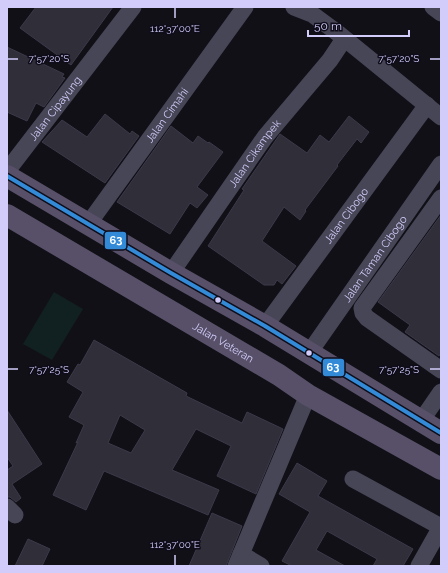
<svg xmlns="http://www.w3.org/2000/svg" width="448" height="573" viewBox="0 0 448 573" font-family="Raleway,sans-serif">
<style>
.green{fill:#112021}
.building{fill:#2f2e39;stroke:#3c3a4a;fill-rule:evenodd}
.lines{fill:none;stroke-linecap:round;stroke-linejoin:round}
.minor{stroke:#474657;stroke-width:17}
.major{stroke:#585068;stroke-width:22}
.bus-1-casing{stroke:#0f0d1a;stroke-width:7}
.bus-1{stroke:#338bd7;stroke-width:4}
.ticks{fill:none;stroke:#d1ccf9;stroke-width:1.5}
.bus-dot{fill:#d1ccf9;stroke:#0f0d1a;stroke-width:1.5}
.labels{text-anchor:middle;stroke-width:3;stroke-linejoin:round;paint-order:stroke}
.street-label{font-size:11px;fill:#d1ccf9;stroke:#0f0d1a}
.ticks-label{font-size:10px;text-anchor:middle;fill:#d1ccf9;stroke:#0f0d1a;stroke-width:3;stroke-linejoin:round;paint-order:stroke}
.line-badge{stroke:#0f0d1a;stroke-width:1.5}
.badge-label{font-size:11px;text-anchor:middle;font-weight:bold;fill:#fff}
</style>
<rect width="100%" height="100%" fill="#111017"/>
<!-- green -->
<path class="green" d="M54,292l29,17 -31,51 -29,-16z"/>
<!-- building -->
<path class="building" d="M36,7h77l-42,58 -51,-37z
M7,47l57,27 -2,3 3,1 -21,29 -8,-4 -9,18 -20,-9z
M105,114l25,20 2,-3 7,5 -34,47 -63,-41 20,-22 25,17z
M349,116l20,16 -8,11 -4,-4 -20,26 1,1 -33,44 1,1 -6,9 -16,-13 -22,34 34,25 -14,18 -5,-4 -3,5h-10l-56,-39 36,-56 -2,-1 38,-55 27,19 13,-18 9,7z
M171,126l22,17 5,-7 10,7 1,-1 14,10 -26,35 11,8 -11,13 -7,-5 -20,31 -53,-32z
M441,215v138l-2,3 -34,-24 5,-7 -32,-23z
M94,340l93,53 -1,3 56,27 5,-11 36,17 -27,65 -39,-18 14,-30 -35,-17 -24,41 47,20 -11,25 -104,-44 -18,39 -33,-15 25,-53 -2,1 8,-18 -15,-8 14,-25 -16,-10 11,-18 2,1zM120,415l25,15 -14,23 -23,-10z
M7,410l35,54 -30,20 9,14 -5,4 -6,-5h-3v-27l6,-4 -6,-9z
M297,463l30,18 -9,15 95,53 -10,17h-30l4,-7 -50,-28 -11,19 29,16h-53l-10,-5 28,-49 -31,-18z
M212,513l30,13 -16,40h-37z
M28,539l22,10 -8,17h-27z"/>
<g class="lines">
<!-- minor -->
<g class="minor">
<path d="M294,7l18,7 27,20 102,83"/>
<path d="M433,7l8,6"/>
<path id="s1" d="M7,171l126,-164"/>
<path d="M441,198l-79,110 1,5 4,5 74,52"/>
<path id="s2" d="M89,223l156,-216"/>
<path id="s3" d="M171,273l94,-136 65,-77 14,-21"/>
<path id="s4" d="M265,326l162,-221"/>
<path id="s5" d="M309,353l132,-189"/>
<path d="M421,421l20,-29"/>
<path d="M353,479l88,48 -22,39"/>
<path d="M7,507l8,8"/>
<path d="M241,554l20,12"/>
<path d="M236,566l72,-171"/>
</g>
<!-- major -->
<g class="major">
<path d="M7,176l164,97 94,53 176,107"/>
<path id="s6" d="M7,215l272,160 29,20 133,74"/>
</g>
<defs>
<path id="bus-1" d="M7,176l164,97 94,53 176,107"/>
</defs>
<!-- bus-1 casing -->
<use href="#bus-1" class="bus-1-casing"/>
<!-- bus-1 -->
<use href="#bus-1" class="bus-1"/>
</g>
<!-- ticks -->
<path class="ticks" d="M175,8v10M8,59h10M430,59h10M8,369h10M430,369h10M175,555v10"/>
<!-- markers -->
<g class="bus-dot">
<circle cx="218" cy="300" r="3.5"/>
<circle cx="309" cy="353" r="3.5"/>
</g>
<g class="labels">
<!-- street labels -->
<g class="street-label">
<text dy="4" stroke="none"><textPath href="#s1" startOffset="79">Jalan Cipayung</textPath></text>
<text dy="4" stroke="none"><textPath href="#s2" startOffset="133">Jalan Cimahi</textPath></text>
<text dy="4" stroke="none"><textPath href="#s3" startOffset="146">Jalan Cikampek</textPath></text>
<text dy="4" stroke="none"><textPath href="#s4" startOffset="137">Jalan Cibogo</textPath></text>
<text dy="4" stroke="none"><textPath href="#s5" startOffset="115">Jalan Taman Cibogo</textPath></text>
<text dy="4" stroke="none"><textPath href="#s6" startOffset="251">Jalan Veteran</textPath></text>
</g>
</g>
<g class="ticks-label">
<text x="175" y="32">112°37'00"E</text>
<text x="49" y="62">7°57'20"S</text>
<text x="399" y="62">7°57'20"S</text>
<text x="49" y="373">7°57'25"S</text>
<text x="399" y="373">7°57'25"S</text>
<text x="175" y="548">112°37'00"E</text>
</g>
<g class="line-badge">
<rect x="104" y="231" width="23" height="19" rx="4" fill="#338bd7"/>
<rect x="322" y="358" width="23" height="19" rx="4" fill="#338bd7"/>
</g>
<g class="badge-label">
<text x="116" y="244">63</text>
<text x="333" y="371">63</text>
</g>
<!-- border -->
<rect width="448" height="573" fill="none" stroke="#d1ccf9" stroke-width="16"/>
<!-- scale -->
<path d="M308 30v6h101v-6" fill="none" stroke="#d1ccf9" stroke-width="2"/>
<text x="314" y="30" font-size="12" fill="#d1ccf9" stroke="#0f0d1a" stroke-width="3" paint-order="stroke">50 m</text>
</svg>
